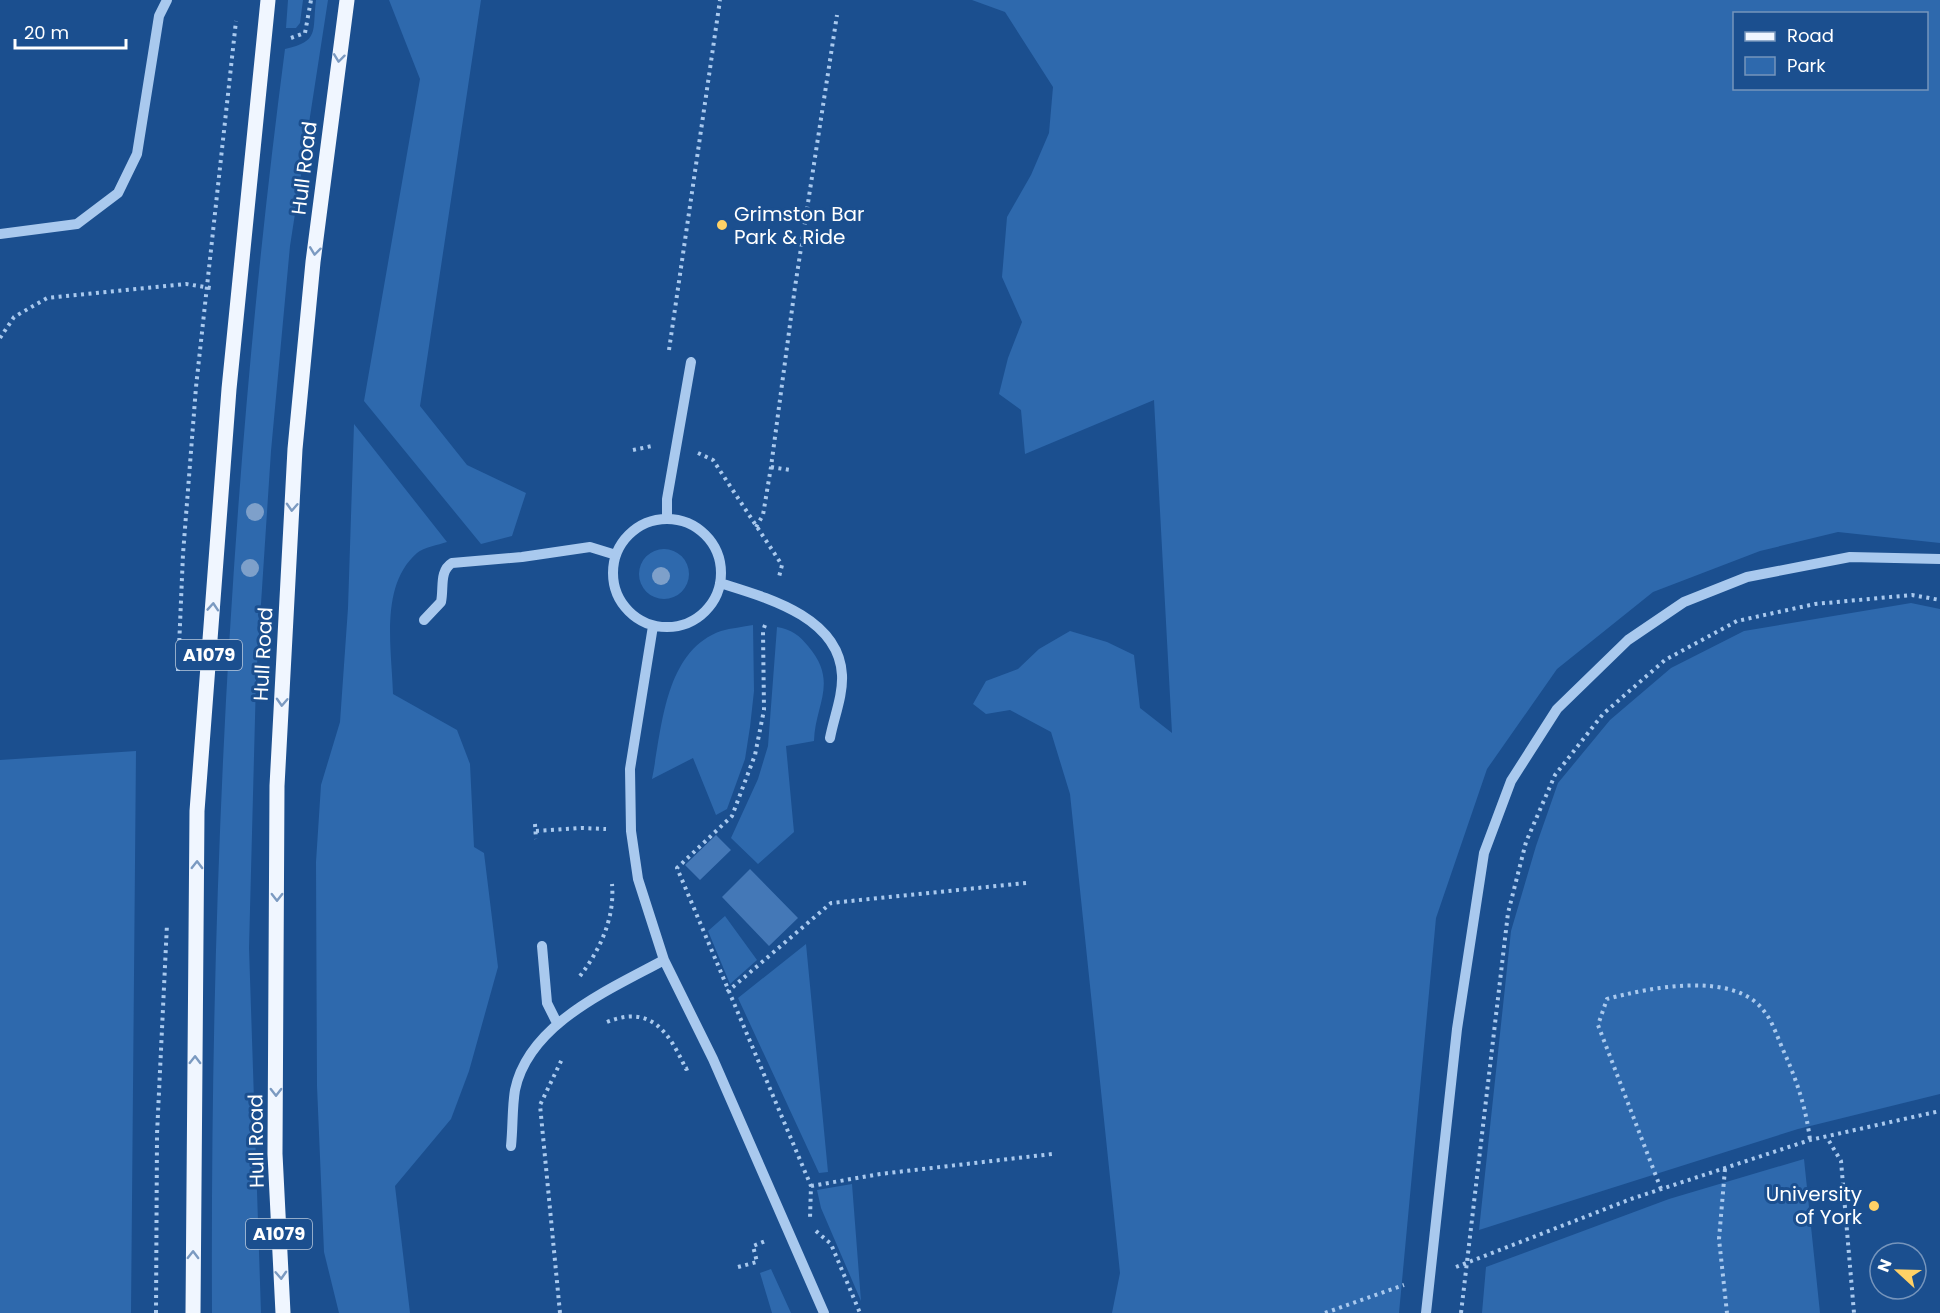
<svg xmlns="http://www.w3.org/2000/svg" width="1940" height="1313" viewBox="0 0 1940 1313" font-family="Poppins,sans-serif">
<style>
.green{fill:#2e69ad;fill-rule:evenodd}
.building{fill:#4478b7}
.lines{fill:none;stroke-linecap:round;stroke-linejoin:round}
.path{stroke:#a9c9ee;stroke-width:4;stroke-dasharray:3 4.5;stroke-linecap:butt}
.minor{stroke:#a9c9ee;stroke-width:10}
.major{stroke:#f0f6ff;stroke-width:15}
.tree{fill:#7ea0ca}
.oneway{stroke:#7b9ac1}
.poi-dot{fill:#ffd166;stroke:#1b4f8f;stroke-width:2}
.labels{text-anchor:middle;stroke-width:6;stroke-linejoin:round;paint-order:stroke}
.shield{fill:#1b4f8f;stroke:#bbcadd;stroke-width:1.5}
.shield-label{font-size:18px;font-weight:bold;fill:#fff}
.street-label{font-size:20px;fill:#fff;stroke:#1b4f8f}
.poi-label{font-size:20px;fill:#fff;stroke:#1b4f8f;text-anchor:start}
</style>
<rect width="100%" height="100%" fill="#1b4f8f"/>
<!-- green -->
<path class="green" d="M288,0h15l-3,23 -4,5h-10z
M316,0h12l-38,246 -19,205 -15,229 -7,268 12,365h-49c-2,-422 18,-845 73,-1264 35,-8 27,-17 31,-49z
M389,0h92l-61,406 47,59 59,28 -14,43 -31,8 -117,-143 56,-322z
M972,0h968v543l-102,-11 -78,19 -107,41 -96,77 -70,100 -51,149 -37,395h-287l8,-40 -50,-479 -19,-62 -41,-22 -24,4 -13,-10 13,-23 32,-12 21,-20 31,-18 37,11 27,13 6,53 32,25 -18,-333 -129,54 -4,-44 -22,-16 9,-36 14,-36 -20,-45 5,-60 24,-42 18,-42 4,-46 -48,-75zM1734,14h192v74h-192z
M354,424l93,118c-9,3 -23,5 -30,11 -38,33 -25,97 -24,141l64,36 13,34 4,83 10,6 14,114 -29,104 -18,48 -56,67 15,127h-71l-15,-61 -7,-166 -1,-224 5,-77 19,-63 8,-114z
M639 574a25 25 0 1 1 50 0a25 25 0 1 1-50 0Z
M1911,603l29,6v485l-142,35 -319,101 32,-299 25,-85 22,-63 52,-63 61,-52 73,-37z
M753,625l1,66 -4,36 -5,32 -18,50 -11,6 -23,-57 -41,21c10,-49 12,-128 69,-148 10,-3 22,-4 32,-6z
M777,627c14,2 23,9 31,19 31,36 7,58 6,95l-28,5 8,86 -36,32 -27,-26 27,-59 10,-33z
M136,751l-5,562h-131v-553z
M725,916l32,44 -27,24 -22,-53z
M806,944l22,228 -9,1 -81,-175z
M1804,1159l16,154h-338l4,-46 183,-68z
M852,1184l9,117 -40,-93 -4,-18z
M771,1269l20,44h-19l-12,-40z"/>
<!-- building -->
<path class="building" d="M716,835l15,15 -31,30 -15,-15z
M750,869l48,49 -29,28 -47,-49z"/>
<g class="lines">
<!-- path -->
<path class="path" d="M291,38l14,-5 6,-33
M0,338l14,-21 33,-19 139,-14 25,4
M669,350l51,-350
M633,450l19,-4
M698,453l15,7 69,105 -3,12
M771,467l19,3
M756,527l7,-12 8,-48 24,-180 42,-272
M765,625l-2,6 1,79 -9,45 -23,61 -55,52 134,318 -1,32
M178,671l5,-117 13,-167 40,-366
M535,824l1,15
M536,831l46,-3 24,1
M580,976c20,-26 35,-58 32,-92
M727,992l104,-89 195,-20
M607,1022c45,-18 62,11 79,47l5,-2
M1829,1141l12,20 13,152
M1725,1169l-6,70 8,74
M811,1186l69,-12 172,-20
M1661,1189l-63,-164 9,-26c41,-11 127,-29 157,12 9,11 14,28 20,41 13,29 22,56 26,88
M816,1231l15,13 29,69
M738,1267l19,-5 -4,-16 15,-6
M1456,1267l175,-68 179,-59 130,-29
M156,1313l1,-179 10,-210
M560,1313l-20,-208 23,-48
M1325,1313l79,-28
M1461,1313l47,-400 18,-71 29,-67 48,-61 62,-54 72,-39 78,-17 97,-9 28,5"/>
<!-- minor -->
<path class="minor" d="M0,234l77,-10 41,-31 19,-39 22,-138 8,-16
M667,519v-20l24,-137
M613 573a54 54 0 1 1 108 0a54 54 0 1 1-108 0Z
M720,583c44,14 119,33 122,92 1,21 -8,42 -12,63
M424,620l17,-18c3,-14 -2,-31 11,-39l70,-6 68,-10 26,8
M653,626l-23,143 1,62 7,48 26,81 49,99 111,254
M542,946l5,57 10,20
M511,1146c2,-19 1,-38 4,-56 14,-67 96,-101 149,-130
M1426,1313l31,-284 27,-176 27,-72 46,-72 71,-69 56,-38 63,-25 103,-20 90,2"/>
<!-- major -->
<path class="major" d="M193,1313l4,-502 32,-422 39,-389
M283,1313l-8,-159 2,-368 18,-337 18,-187 34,-262"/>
</g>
<!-- trees -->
<g class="tree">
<circle cx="255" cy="512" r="9"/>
<circle cx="250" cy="568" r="9"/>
<circle cx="661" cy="576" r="9"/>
</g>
<!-- one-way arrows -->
<defs><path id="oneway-chevron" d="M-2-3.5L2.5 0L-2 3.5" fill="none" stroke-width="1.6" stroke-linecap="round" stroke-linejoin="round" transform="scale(1.5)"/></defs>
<g class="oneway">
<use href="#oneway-chevron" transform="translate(339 58) rotate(97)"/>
<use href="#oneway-chevron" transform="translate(315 251) rotate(97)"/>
<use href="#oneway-chevron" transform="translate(292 507) rotate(93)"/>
<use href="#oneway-chevron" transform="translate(213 607) rotate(-86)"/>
<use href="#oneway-chevron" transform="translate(282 702) rotate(93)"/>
<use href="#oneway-chevron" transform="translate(197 865) rotate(-89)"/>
<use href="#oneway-chevron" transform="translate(277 897) rotate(90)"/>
<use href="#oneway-chevron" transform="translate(195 1060) rotate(-89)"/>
<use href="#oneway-chevron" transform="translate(276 1092) rotate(90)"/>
<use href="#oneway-chevron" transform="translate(193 1255) rotate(-89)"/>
<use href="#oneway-chevron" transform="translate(281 1275) rotate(87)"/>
</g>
<!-- markers -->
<g class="poi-dot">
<circle cx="722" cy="225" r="6"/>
<circle cx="1874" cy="1206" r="6"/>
</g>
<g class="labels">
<!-- shield labels -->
<g class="shield">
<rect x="176" y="640" width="66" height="30" rx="4.5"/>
<rect x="246" y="1219" width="66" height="30" rx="4.5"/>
</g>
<g class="shield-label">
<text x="209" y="661">A1079</text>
<text x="279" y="1240">A1079</text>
</g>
<!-- street labels -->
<g class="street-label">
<text transform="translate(304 168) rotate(-83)" y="7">Hull Road</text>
<text transform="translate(263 654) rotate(-87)" y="7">Hull Road</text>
<text transform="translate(256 1141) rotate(-91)" y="7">Hull Road</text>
</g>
<!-- poi labels -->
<g class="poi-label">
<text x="734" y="221">Grimston Bar<tspan x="734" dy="23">Park &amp; Ride</tspan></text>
<text x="1862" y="1201" text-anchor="end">University<tspan x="1862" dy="23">of York</tspan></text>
</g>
</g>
<!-- legend -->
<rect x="1733" y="12" width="195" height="78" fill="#1b4f8f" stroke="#7695bc" stroke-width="1.5"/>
<rect x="1745" y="32" width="30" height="9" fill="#f0f6ff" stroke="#7695bc" stroke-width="1.5"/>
<text x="1787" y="42" font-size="18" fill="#ffffff">Road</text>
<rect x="1745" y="57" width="30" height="18" fill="#2e69ad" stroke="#7695bc" stroke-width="1.5"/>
<text x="1787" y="72" font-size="18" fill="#ffffff">Park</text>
<!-- north arrow -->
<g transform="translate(1898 1271) rotate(292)"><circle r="28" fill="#1b4f8f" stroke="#7695bc" stroke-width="1.5"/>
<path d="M0-4.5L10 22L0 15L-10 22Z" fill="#ffd166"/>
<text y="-9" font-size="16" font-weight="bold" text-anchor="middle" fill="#ffffff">N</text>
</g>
<!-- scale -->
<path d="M15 39v9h111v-9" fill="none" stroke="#ffffff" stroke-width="3"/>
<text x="24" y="39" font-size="18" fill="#ffffff" stroke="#1b4f8f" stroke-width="4.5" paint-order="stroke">20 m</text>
</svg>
